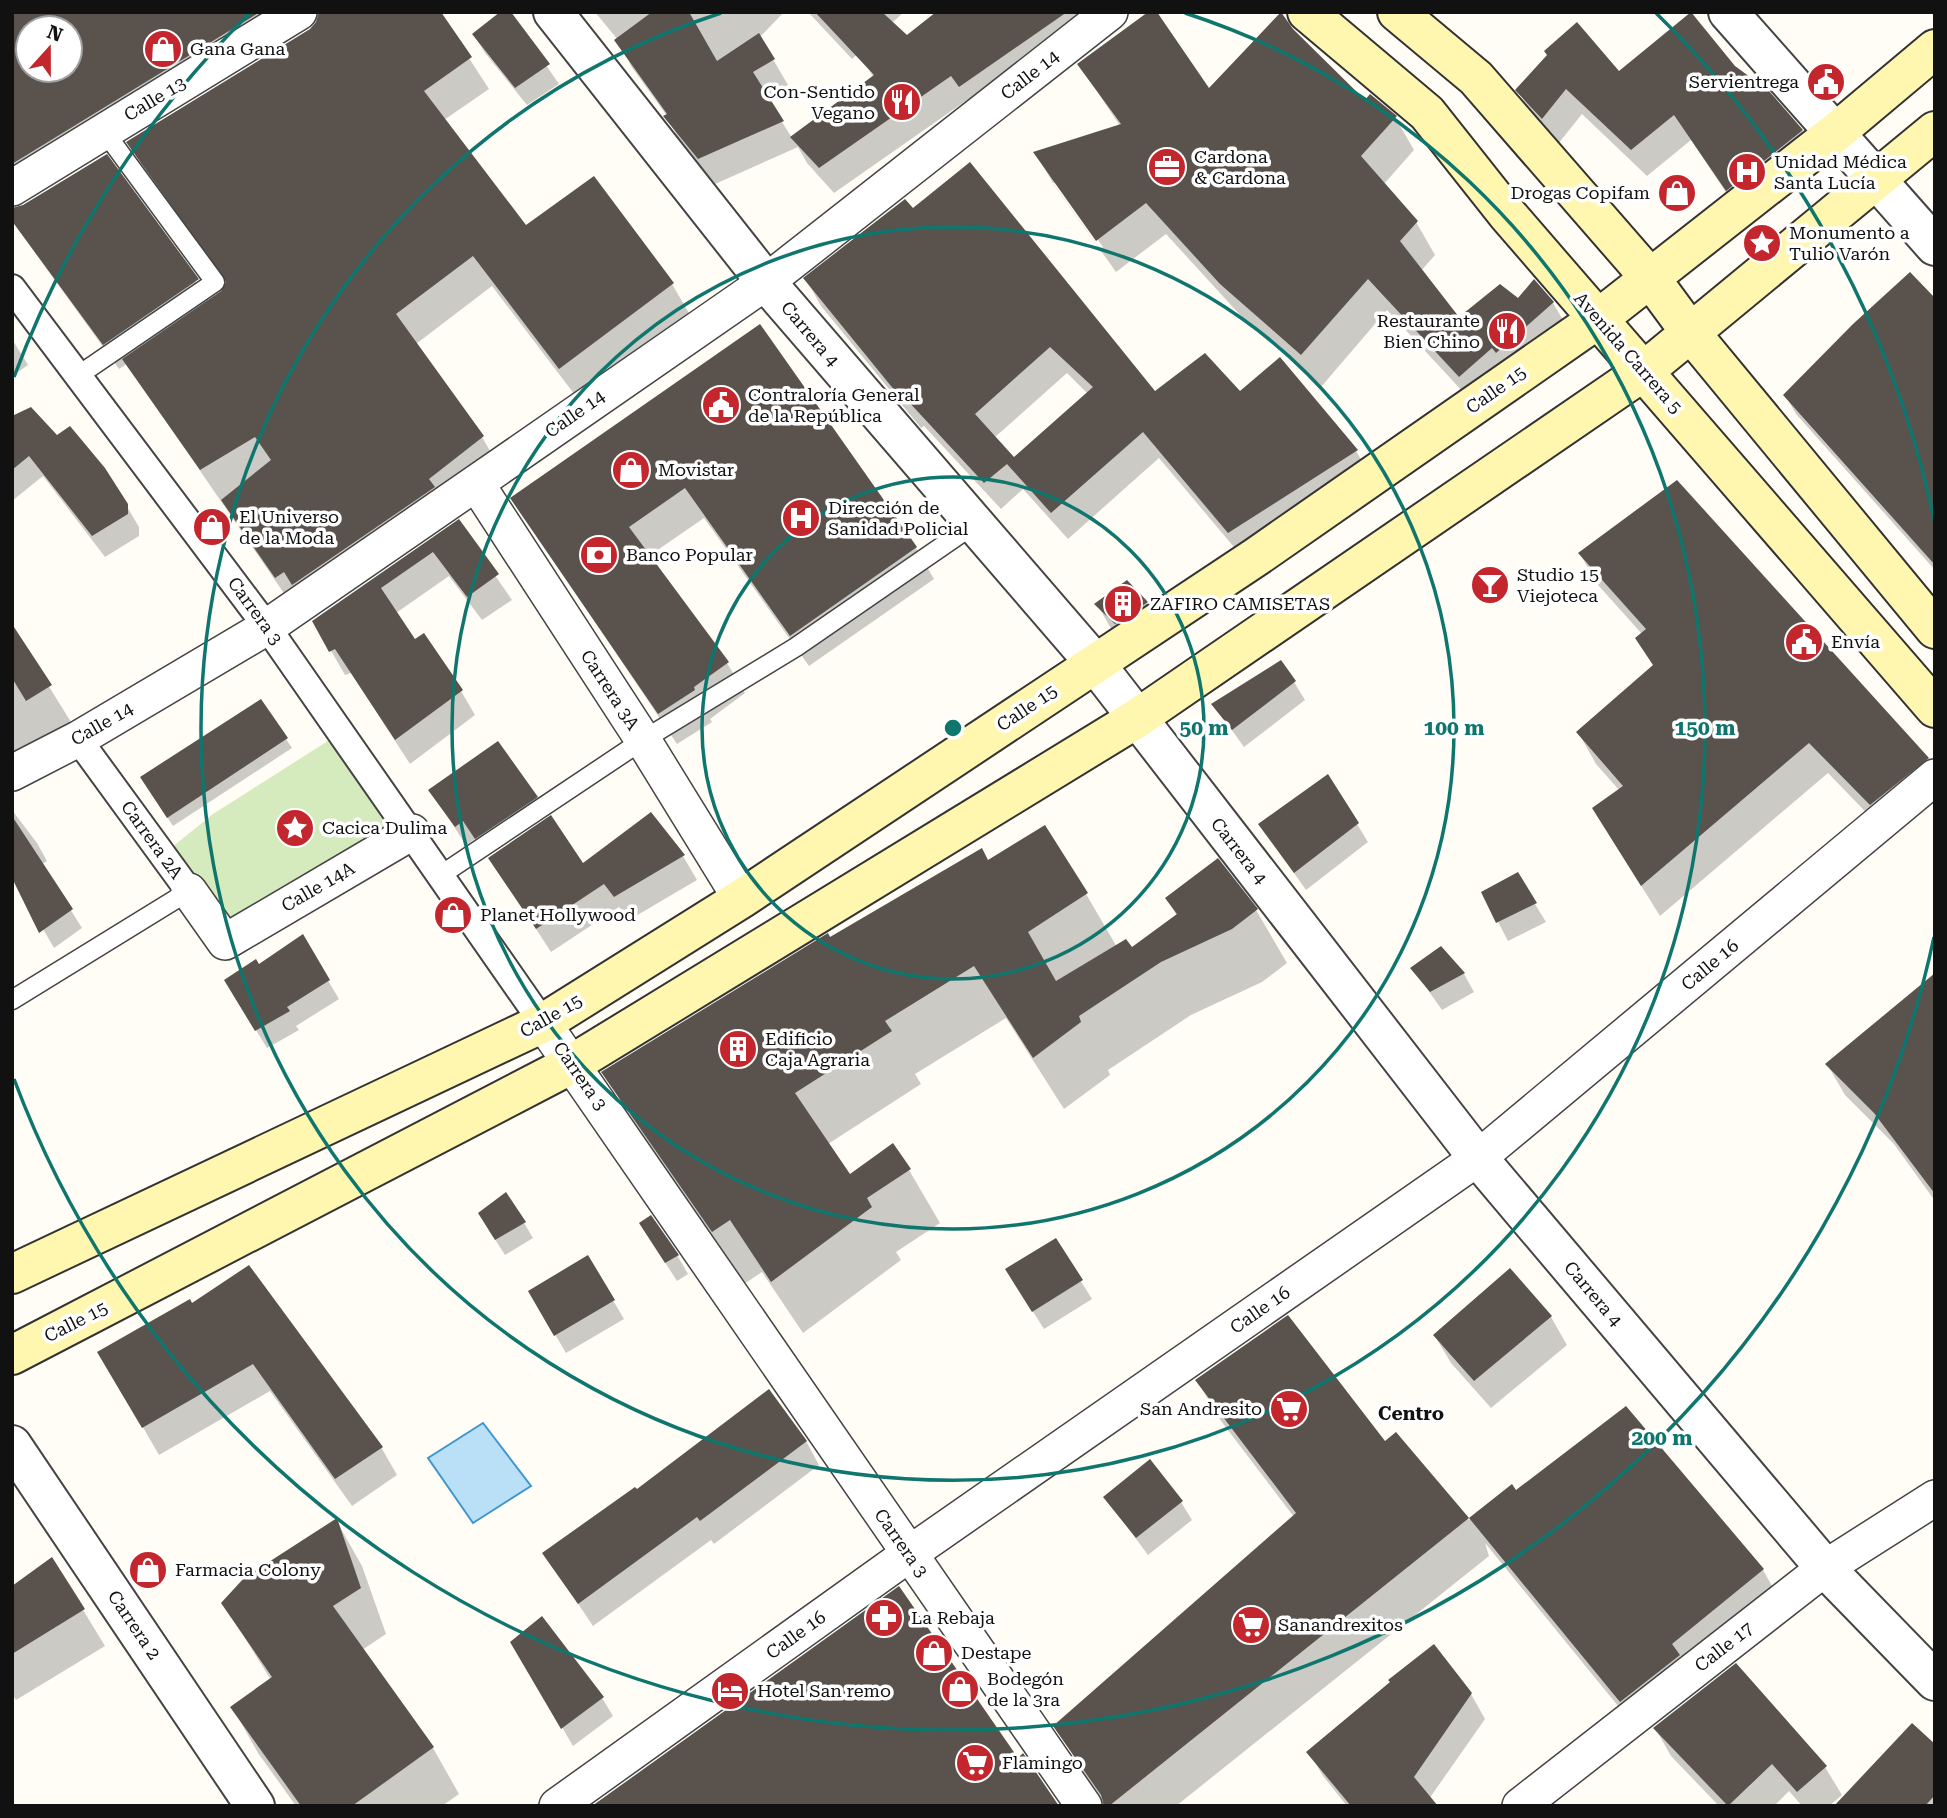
<svg xmlns="http://www.w3.org/2000/svg" width="1947" height="1818" viewBox="0 0 1947 1818" font-family="'Roboto Serif',serif">
<style>
.green{fill:#d5ebbd}
.water{fill:#b9e0f7;stroke:#3f96cf;stroke-width:2}
.shadow{fill:#0003;fill-rule:evenodd}
.building{fill:#5a524d;fill-rule:evenodd}
.lines{fill:none;stroke-linecap:round;stroke-linejoin:round}
.service-casing{stroke:#444;stroke-width:21}
.pedestrian-casing{stroke:#444;stroke-width:30}
.minor-casing{stroke:#444;stroke-width:38}
.tertiary-casing{stroke:#444;stroke-width:42}
.secondary-casing{stroke:#333;stroke-width:42}
.service{stroke:#fff;stroke-width:18}
.pedestrian{stroke:#fff;stroke-width:26}
.minor{stroke:#fff;stroke-width:35}
.tertiary{stroke:#fff;stroke-width:38}
.secondary{stroke:#fff6b0;stroke-width:38}
.ring{fill:none;stroke:#0f766e;stroke-width:3.5}
.labels{text-anchor:middle;stroke-width:7;stroke-linejoin:round;paint-order:stroke}
.poi-label{font-size:18px;fill:#111;stroke:#fff;text-anchor:start}
.street-label{font-size:18px;fill:#111;stroke:#fff}
.neighbourhood-label{font-size:19px;font-weight:bold;fill:#111;stroke:#fff}
.centre{fill:#0f766e;stroke:#fff;stroke-width:3.5}
.ring-label{font-size:21px;text-anchor:middle;font-weight:bold;fill:#0f766e;stroke:#fff;stroke-width:7;stroke-linejoin:round;paint-order:stroke}
</style>
<rect width="100%" height="100%" fill="#fffdf5"/>
<!-- green -->
<path class="green" d="M342,732l66,95 -182,109 -60,-84 47,-38z"/>
<!-- water -->
<path class="water" d="M483,1423l48,63 -58,37 -45,-65z"/>
<!-- shadow -->
<path class="shadow" d="M12,12h427l50,77 -45,31 82,108 146,56 18,31 -112,84 -86,-113 -76,58 66,93 18,31 -206,140 -167,-244 -8,5 -107,-148 11,-14 83,-51 104,146 13,-9 3,-8 -80,-112 -18,-31 183,-111 8,-9 -13,3 -287,177 -7,7zM28,28h42v42h-42z
M509,12l50,72 -32,21 -42,-52 -11,-18z
M595,12h189l-24,25 28,48 -21,13 25,40 82,-60 -8,-13 72,-53h156l-119,99 -8,-11 -133,93 -27,-30 -9,-16 -83,37 -35,-42 -13,-26 -36,-50 -13,-26z
M808,12h96l-52,47z
M1292,30l74,73 29,14 19,33 -30,34 32,38 19,33 -14,16 38,48 59,-19 35,3 19,32 -94,73 -91,-98 -66,77 -80,-71 -75,-82 -50,38 -62,-87 -18,-32 84,-27 -41,-62 130,26zM1053,183h4l46,64 -3,2z
M1734,67l34,26 34,38 15,26 -75,59 -51,-76 -44,36 -65,-62 -24,30 -25,-27 -15,-27 100,-17z
M913,211l242,182 85,1 40,-35 76,92 16,27 -128,81 -85,-101 -91,81 -45,-50 -22,20 -77,-83 -3,2 -100,-122 -15,-27zM1067,373l21,21 -74,65 -20,-21z
M1935,301v269l-139,-156 -11,-19z
M759,327l157,221 18,31 -125,87 -105,-148 -55,38 78,107 18,30 -35,26 2,3 -35,22 -165,-246z
M12,339l16,26 -16,11z
M12,418l114,87 13,22v9l-34,21 -62,-81 -31,25z
M1676,482l252,277 7,12 -46,65 -61,-63 -168,143 -48,-77 8,-48 -24,-27 -18,-32 76,-65 -16,-28 4,-5 -44,-49 -18,-31z
M458,522l54,78 -30,20 -33,-44 -53,37 19,28 46,50 14,24 -65,49 -59,-91 -6,2 -31,-54z
M1126,583l21,20 16,28 -50,1 -16,-28z
M12,627l59,95 -59,35z
M1294,682l11,18 -61,47 -31,-43z
M261,702l31,46 -119,78 -26,-40z
M430,790l106,8 11,18 -60,40 -12,-17 -9,6z
M12,810l25,33 10,18 -5,3 40,64 -28,20 -42,-73z
M651,815l32,41 14,24 -68,40 -10,-13 -68,45 -61,-94 92,8z
M1357,824l11,18 -62,48 -46,-65z
M988,862l98,32 31,53 14,3 46,-34 -10,-17 89,11 31,53 -25,19 -71,33 -83,55 2,5 -46,34 -58,-91 -91,56 6,10 -93,60 21,32 60,-6 31,53 -44,29 5,8 -98,73 -41,-61 -18,12 -110,-159 -30,-53 226,-133z
M1517,875l29,47 -38,19 -25,-48z
M302,937l37,62 -43,27 3,4 -32,18 -30,-49 22,-33z
M1441,949l23,25 10,18 -32,18 -29,-41z
M1935,975v226l-41,-57 -49,-49 -18,-31z
M524,1223l9,15 -28,17 -16,-25z
M1055,1240l37,59 -48,30 -26,-41z
M652,1242l25,13 11,19 -11,7z
M588,1258l36,61 -58,34 -36,-61z
M1510,1270l41,47 16,28 -76,63 -40,-45 -16,-27z
M189,1301l192,146 16,28 -45,31 -82,-115 -111,64 -59,-102z
M1197,1380l188,64 11,-10 73,86 42,-33 5,5 247,78 18,32 -141,131 -155,-190 4,13 -313,250h-72l-48,-79 238,-210 -76,-100z
M806,1441l13,24 -105,79 -3,-4 -118,86 -49,-73 93,-61z
M1105,1497l76,5 11,18 -44,35z
M336,1520l26,46 24,68 -24,16 71,98 26,46 -17,12h-146l-38,-53 -26,-46 39,-27 -48,-77z
M52,1559l53,87 -89,54 -4,-6v-107z
M512,1642l90,56 11,18 -40,30z
M1471,1694l14,25 -56,80 6,7h-88l-24,-30 -14,-24z
M1655,1728l170,39 17,28 -13,11h-27l-13,-15 -15,15h-55l-48,-50z
M1935,1747v59h-91z"/>
<!-- building -->
<path class="building" d="M12,12h248l-248,152zM28,28h42v42h-42z
M319,12h122l31,45 -48,34 102,134 68,-49 80,107 -115,86 -86,-113 -77,58 88,122 -55,43 6,8 -143,98 -8,-13 -9,6 -54,-78 50,-40 -16,-23 -55,33 -78,-111 99,-68 5,-9 -100,-140 184,-113 6,-7z
M500,12h11l39,52 -35,24 -43,-54z
M652,12h37l28,49 42,-28 16,26 -22,13 31,49 -86,38 -35,-43 4,-2 -53,-74z
M815,12h67l25,23 29,-23h131l-108,75 -8,-11 -132,92 -29,-31 84,-62z
M1148,12h9l52,76 72,-76 12,17 72,71 5,-6 27,22 -36,40 57,65 -18,20 59,76 41,-33 18,14 16,-19 20,23 -58,51 -4,-5 -33,29 -91,-98 -67,76 -81,-71 -74,-81 -50,38 -63,-89 88,-28 -44,-60z
M1691,12l44,54 34,25 34,39 -77,61 -52,-76 -43,35 -65,-61 -24,30 -27,-29 32,-35 -3,-4 33,-29 42,49z
M107,154l92,125 -96,66 -91,-124v-13l11,-3z
M970,162l185,229 50,-38 35,38 40,-34 78,93 -130,83 -85,-101 -92,81 -44,-49 -23,19 -77,-83 -3,2 -101,-124 102,-79 8,9zM1050,347l43,40 -79,70 -39,-43z
M1910,272l25,26v267l-152,-170 70,-71z
M760,324l157,223 -127,89 -105,-148 -56,39 100,135 -35,25 1,3 -37,24 -148,-216z
M31,407l26,28 13,-9 35,42 23,36v10l-36,22 -63,-80 -17,14v-54z
M1677,480l252,278 -59,47 -61,-62 -168,143 -49,-78 31,-22 -47,-54 77,-67 -18,-27 11,-9 -68,-76z
M459,519l40,55 -32,23 -34,-45 -52,36 34,51 9,-6 39,57 -68,50 -60,-91 -6,3 -17,-31z
M1127,580l21,22 -33,22 -21,-20z
M12,624l40,61 -26,16 -14,-23z
M1281,660l15,21 -64,49 -21,-26z
M261,699l27,39 -121,80 -27,-41z
M498,741l40,56 -63,42 -12,-18 -8,6 -27,-37z
M1328,774l31,49 -65,50 -36,-49z
M651,812l34,43 -71,42 -10,-13 -68,45 -48,-71 63,-43 32,48z
M12,816l61,93 -34,24 -27,-55z
M1045,825l43,68 -60,39 28,49 70,-42 6,8 45,-33 -12,-16 53,-40 40,51 -26,20 -71,33 -82,54 2,6 -48,36 -59,-92 -89,55 7,10 -97,62 55,81 43,-31 18,26 -44,29 5,9 -101,75 -41,-62 -18,12 -111,-160 227,-139 2,4 152,-89 6,12z
M1518,872l19,31 -41,20 -15,-31z
M303,934l27,46 -43,27 3,4 -35,20 -31,-51 32,-21 3,5z
M1441,946l24,27 -35,19 -20,-24z
M1935,973v221l-61,-81 -49,-49z
M506,1192l20,30 -31,18 -17,-27z
M651,1215l28,40 -14,8 -26,-40z
M1056,1238l27,42 -51,32 -27,-43z
M588,1255l27,45 -61,36 -26,-45z
M249,1265l134,182 -48,32 -82,-115 -111,64 -45,-76 93,-53 2,4z
M1510,1268l42,48 -78,65 -41,-46z
M1288,1315l97,126 11,-9 73,86 -360,288h-5l-3,-11 -48,-69 243,-213 -101,-133z
M769,1389l38,52 -107,80 -3,-4 -119,87 -36,-51 93,-66 2,2z
M1626,1406l138,163 -92,75 8,11 -60,47 -151,-184 43,-34 4,6z
M1150,1459l33,42 -47,37 -33,-41z
M337,1518l24,70 -28,18 101,141 -82,59h-51l-71,-99 42,-30 -51,-74 23,-25z
M52,1557l33,52 -73,45v-68z
M899,1586l119,172 5,-5 36,53h-467z
M542,1616l62,81 -43,32 -51,-87z
M1434,1644l38,49 -58,84 24,29h-87l-45,-54 84,-70 -2,-2z
M1736,1663l91,103 -30,26 -25,-28 -44,42 -75,-78z
M1912,1723l23,21v51l-10,11h-91z"/>
<g class="lines">
<defs>
<path id="service" d="M79,375l136,-93 -111,-151
M441,875l202,-135 153,-93 177,-122
M12,1000l177,-109"/>
<path id="pedestrian" d="M12,288l255,339 276,396
M78,739l111,152"/>
<path id="minor" d="M12,188l287,-176
M476,483l167,257 98,159
M12,773l66,-34 189,-112 209,-144 290,-201 344,-270
M189,891l36,51 187,-110
M543,1023l541,783
M557,1806l352,-252 569,-396 457,-381
M1520,1806l305,-238 110,-70"/>
<path id="tertiary" d="M553,12l213,270 328,380 384,496 347,410 110,113
M1728,12l207,234
M12,1445l243,361"/>
<path id="secondary" d="M1307,12l120,101 80,101 428,494
M1397,12l79,66 175,201 39,53 245,297
M12,1274l531,-251 198,-124 515,-342 342,-238 237,-186 100,-84
M12,1355l560,-291 564,-345 508,-348 291,-240"/>
</defs>
<!-- service casing -->
<use href="#service" class="service-casing"/>
<!-- pedestrian casing -->
<use href="#pedestrian" class="pedestrian-casing"/>
<!-- minor casing -->
<use href="#minor" class="minor-casing"/>
<!-- tertiary casing -->
<use href="#tertiary" class="tertiary-casing"/>
<!-- secondary casing -->
<use href="#secondary" class="secondary-casing"/>
<!-- service -->
<use href="#service" class="service"/>
<!-- pedestrian -->
<use href="#pedestrian" class="pedestrian"/>
<!-- minor -->
<use href="#minor" class="minor"/>
<!-- tertiary -->
<use href="#tertiary" class="tertiary"/>
<!-- secondary -->
<use href="#secondary" class="secondary"/>
</g>
<!-- distance rings -->
<g class="ring">
<circle cx="953" cy="728" r="251"/>
<circle cx="953" cy="728" r="501"/>
<path d="M1185 13A752 752 0 1 1 721 13"/>
<path d="M1934 937A1003 1003 0 0 1 14 1079M14 377A1003 1003 0 0 1 250 13M1656 13A1003 1003 0 0 1 1934 519"/>
</g>
<!-- icons -->
<defs>
<symbol id="shop-disc" viewBox="-11 -11 22 22"><circle r="9.5" fill="#c4262e" stroke="#fff"/><path d="M-5-2.5h2.3a2.7 3.5 0 0 1 5.4 0H5L5.5 6h-11ZM-1.5-2.5h3a1.5 2.3 0 0 0-3 0Z" fill="#fff"/></symbol>
<symbol id="civic-disc" viewBox="-11 -11 22 22"><circle r="9.5" fill="#c4262e" stroke="#fff"/><path d="M-.6-6.5H3V-4.5H.6V-3L4-1V1h2V6H-6V1h2V-1L-.6-3ZM-1.2 2.5V6h2.4V2.5Z" fill="#fff"/></symbol>
<symbol id="restaurant-disc" viewBox="-11 -11 22 22"><circle r="9.5" fill="#c4262e" stroke="#fff"/><path d="M-5-6h1v4h1v-4h1v4h1v-4h1v5L-1.5 .5V6h-2V.5L-5-1ZM5-6V6H3V1.5H1.5Q1.5-4 5-6Z" fill="#fff"/></symbol>
<symbol id="office-disc" viewBox="-11 -11 22 22"><circle r="9.5" fill="#c4262e" stroke="#fff"/><path d="M-6-3h4V-5.5h4V-3h4V5H-6ZM-1-4.5V-3h2v-1.5ZM-6 0V1H6V0Z" fill="#fff"/></symbol>
<symbol id="hospital-disc" viewBox="-11 -11 22 22"><circle r="9.5" fill="#c4262e" stroke="#fff"/><path d="M-5-5h3v3.5h4V-5h3V5h-3V1.5h-4V5h-3Z" fill="#fff"/></symbol>
<symbol id="sight-disc" viewBox="-11 -11 22 22"><circle r="9.5" fill="#c4262e" stroke="#fff"/><path d="M0-6L1.8-2.2L6-1.7L2.9 1.2L3.7 5.4L0 3.3L-3.7 5.4L-2.9 1.2L-6-1.7L-1.8-2.2Z" fill="#fff"/></symbol>
<symbol id="bank-disc" viewBox="-11 -11 22 22"><circle r="9.5" fill="#c4262e" stroke="#fff"/><path d="M-6-4H6V4H-6ZM0-2.3a2.3 2.3 0 1 0 0 4.6a2.3 2.3 0 1 0 0-4.6Z" fill="#fff"/></symbol>
<symbol id="bar-disc" viewBox="-11 -11 22 22"><circle r="9.5" fill="#c4262e" stroke="#fff"/><path d="M-6-5H6L.8 .8V4.5H3.5V6h-7V4.5H-.8V.8Z" fill="#fff"/></symbol>
<symbol id="building-disc" viewBox="-11 -11 22 22"><circle r="9.5" fill="#c4262e" stroke="#fff"/><path d="M-4-6H4V6H1V3H-1V6H-4ZM-2.5-4.3h1.7v1.8h-1.7ZM.8-4.3h1.7v1.8H.8ZM-2.5-1h1.7V.8h-1.7ZM.8-1h1.7V.8H.8Z" fill="#fff"/></symbol>
<symbol id="supermarket-disc" viewBox="-11 -11 22 22"><circle r="9.5" fill="#c4262e" stroke="#fff"/><path d="M-6-5.5h2.5l.6 2H6L4.5 2H-2.5L-4.4-4H-6ZM-1.5 3.2a1.3 1.3 0 1 0 .1 0ZM3 3.2a1.3 1.3 0 1 0 .1 0Z" fill="#fff"/></symbol>
<symbol id="pharmacy-disc" viewBox="-11 -11 22 22"><circle r="9.5" fill="#c4262e" stroke="#fff"/><path d="M-2-6h4v4h4v4h-4v4h-4v-4h-4v-4h4Z" fill="#fff"/></symbol>
<symbol id="hotel-disc" viewBox="-11 -11 22 22"><circle r="9.5" fill="#c4262e" stroke="#fff"/><path d="M-6-4.5h1.5V1H6V5H4.5V3h-9V5H-6ZM-4 0a1.8 1.8 0 1 1 3.6 0ZM.5 0V-2.5h3Q6-2.5 6 0Z" fill="#fff"/></symbol>
</defs>
<g fill-rule="evenodd">
<use href="#shop-disc" x="141" y="27" width="44" height="44"/>
<use href="#civic-disc" x="1804" y="60" width="44" height="44"/>
<use href="#restaurant-disc" x="880" y="80" width="44" height="44"/>
<use href="#office-disc" x="1145" y="145" width="44" height="44"/>
<use href="#hospital-disc" x="1725" y="150" width="44" height="44"/>
<use href="#shop-disc" x="1655" y="171" width="44" height="44"/>
<use href="#sight-disc" x="1740" y="221" width="44" height="44"/>
<use href="#restaurant-disc" x="1485" y="309" width="44" height="44"/>
<use href="#civic-disc" x="699" y="383" width="44" height="44"/>
<use href="#shop-disc" x="609" y="448" width="44" height="44"/>
<use href="#hospital-disc" x="779" y="496" width="44" height="44"/>
<use href="#shop-disc" x="190" y="505" width="44" height="44"/>
<use href="#bank-disc" x="577" y="533" width="44" height="44"/>
<use href="#bar-disc" x="1468" y="563" width="44" height="44"/>
<use href="#building-disc" x="1101" y="582" width="44" height="44"/>
<use href="#civic-disc" x="1782" y="620" width="44" height="44"/>
<use href="#sight-disc" x="273" y="806" width="44" height="44"/>
<use href="#shop-disc" x="431" y="893" width="44" height="44"/>
<use href="#building-disc" x="716" y="1027" width="44" height="44"/>
<use href="#supermarket-disc" x="1267" y="1387" width="44" height="44"/>
<use href="#shop-disc" x="126" y="1548" width="44" height="44"/>
<use href="#pharmacy-disc" x="862" y="1596" width="44" height="44"/>
<use href="#supermarket-disc" x="1229" y="1603" width="44" height="44"/>
<use href="#shop-disc" x="912" y="1631" width="44" height="44"/>
<use href="#shop-disc" x="938" y="1667" width="44" height="44"/>
<use href="#hotel-disc" x="708" y="1669" width="44" height="44"/>
<use href="#supermarket-disc" x="953" y="1741" width="44" height="44"/>
</g>
<g class="labels">
<!-- poi labels -->
<g class="poi-label">
<text x="190" y="55">Gana Gana</text>
<text x="1799" y="88" text-anchor="end">Servientrega</text>
<text x="875" y="98" text-anchor="end">Con-Sentido<tspan x="875" dy="21">Vegano</tspan></text>
<text x="1194" y="163">Cardona<tspan x="1194" dy="21">&amp; Cardona</tspan></text>
<text x="1774" y="168">Unidad Médica<tspan x="1774" dy="21">Santa Lucía</tspan></text>
<text x="1650" y="199" text-anchor="end">Drogas Copifam</text>
<text x="1789" y="239">Monumento a<tspan x="1789" dy="21">Tulio Varón</tspan></text>
<text x="1480" y="327" text-anchor="end">Restaurante<tspan x="1480" dy="21">Bien Chino</tspan></text>
<text x="748" y="401">Contraloría General<tspan x="748" dy="21">de la República</tspan></text>
<text x="658" y="476">Movistar</text>
<text x="828" y="514">Dirección de<tspan x="828" dy="21">Sanidad Policial</tspan></text>
<text x="239" y="523">El Universo<tspan x="239" dy="21">de la Moda</tspan></text>
<text x="626" y="561">Banco Popular</text>
<text x="1517" y="581">Studio 15<tspan x="1517" dy="21">Viejoteca</tspan></text>
<text x="1150" y="610">ZAFIRO CAMISETAS</text>
<text x="1831" y="648">Envía</text>
<text x="322" y="834">Cacica Dulima</text>
<text x="480" y="921">Planet Hollywood</text>
<text x="765" y="1045">Edificio<tspan x="765" dy="21">Caja Agraria</tspan></text>
<text x="1262" y="1415" text-anchor="end">San Andresito</text>
<text x="175" y="1576">Farmacia Colony</text>
<text x="911" y="1624">La Rebaja</text>
<text x="1278" y="1631">Sanandrexitos</text>
<text x="961" y="1659">Destape</text>
<text x="987" y="1685">Bodegón<tspan x="987" dy="21">de la 3ra</tspan></text>
<text x="757" y="1697">Hotel San remo</text>
<text x="1002" y="1769">Flamingo</text>
</g>
<!-- street labels -->
<g class="street-label">
<text transform="translate(1030 75) rotate(-38)" y="6">Calle 14</text>
<text transform="translate(155 99) rotate(-31)" y="6">Calle 13</text>
<text transform="translate(810 334) rotate(50)" y="6">Carrera 4</text>
<text transform="translate(1628 353) rotate(49)" y="6">Avenida Carrera 5</text>
<text transform="translate(1496 390) rotate(-35)" y="6">Calle 15</text>
<text transform="translate(575 414) rotate(-35)" y="6">Calle 14</text>
<text transform="translate(255 611) rotate(54)" y="6">Carrera 3</text>
<text transform="translate(610 690) rotate(57)" y="6">Carrera 3A</text>
<text transform="translate(1027 708) rotate(-34)" y="6">Calle 15</text>
<text transform="translate(102 724) rotate(-30)" y="6">Calle 14</text>
<text transform="translate(152 840) rotate(54)" y="6">Carrera 2A</text>
<text transform="translate(1239 851) rotate(52)" y="6">Carrera 4</text>
<text transform="translate(318 887) rotate(-30)" y="6">Calle 14A</text>
<text transform="translate(1710 965) rotate(-40)" y="6">Calle 16</text>
<text transform="translate(551 1016) rotate(-30)" y="6">Calle 15</text>
<text transform="translate(580 1076) rotate(55)" y="6">Carrera 3</text>
<text transform="translate(1593 1294) rotate(50)" y="6">Carrera 4</text>
<text transform="translate(1260 1310) rotate(-35)" y="6">Calle 16</text>
<text transform="translate(76 1322) rotate(-27)" y="6">Calle 15</text>
<text transform="translate(901 1543) rotate(55)" y="6">Carrera 3</text>
<text transform="translate(134 1625) rotate(56)" y="6">Carrera 2</text>
<text transform="translate(796 1635) rotate(-36)" y="6">Calle 16</text>
<text transform="translate(1724 1647) rotate(-38)" y="6">Calle 17</text>
</g>
<!-- neighbourhood labels -->
<g class="neighbourhood-label">
<text x="1411" y="1420">Centro</text>
</g>
</g>
<circle cx="953" cy="728" r="10" class="centre"/>
<g class="ring-label">
<text x="1204" y="735">50 m</text>
<text x="1454" y="735">100 m</text>
<text x="1705" y="735">150 m</text>
<text x="1662" y="1445">200 m</text>
</g>
<!-- border -->
<rect width="1947" height="1818" fill="none" stroke="#111111" stroke-width="28"/>
<!-- north arrow -->
<g transform="translate(49 49) rotate(21)"><circle r="33" fill="#ffffff" stroke="#a0a0a0" stroke-width="2"/>
<path d="M0-5L12 26L0 18L-12 26Z" fill="#c4262e"/>
<text y="-10" font-size="19" font-weight="bold" text-anchor="middle" fill="#111111">N</text>
</g>
</svg>
